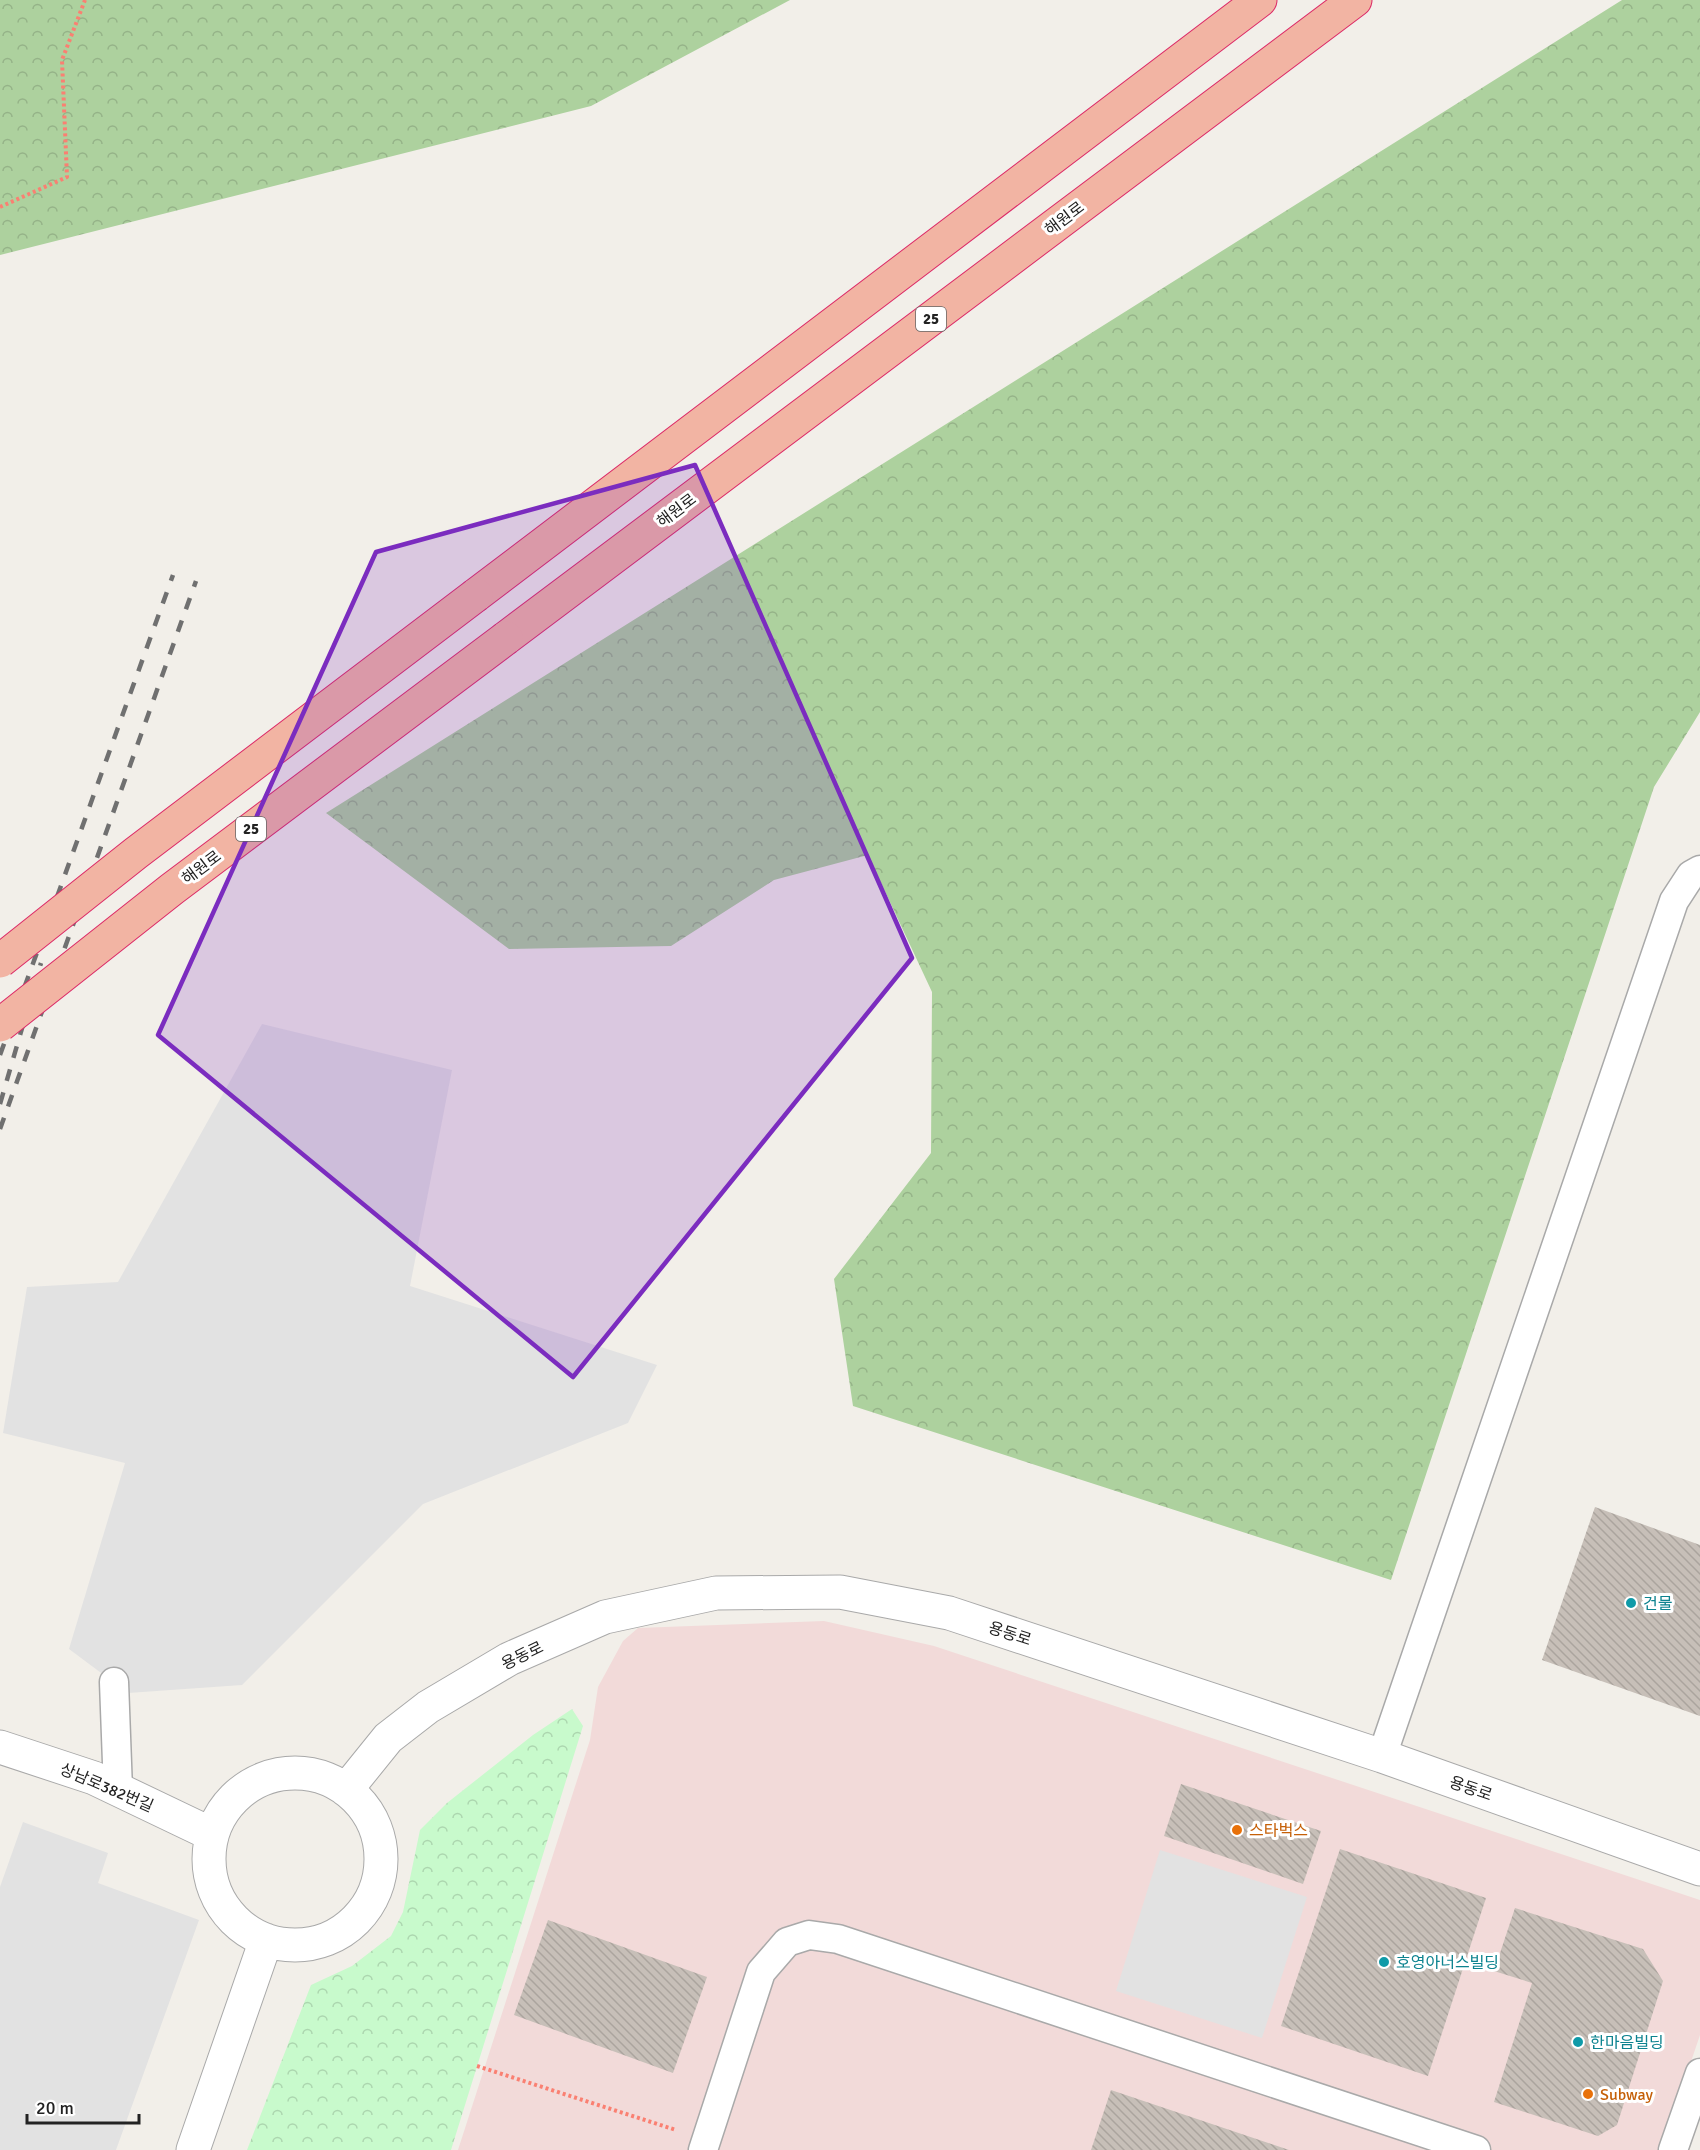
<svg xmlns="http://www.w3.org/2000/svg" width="1700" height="2150" viewBox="0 0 1700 2150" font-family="Signika,'Noto Sans KR',sans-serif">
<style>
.commercial{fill:#f2dad9}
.forest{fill:url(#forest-crowns)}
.park{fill:url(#park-crowns)}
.parking{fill:#e2e2e2}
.building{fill:url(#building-back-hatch)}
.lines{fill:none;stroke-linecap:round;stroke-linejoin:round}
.minor-casing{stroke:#a9a9a9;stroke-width:31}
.tertiary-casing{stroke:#a9a9a9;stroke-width:35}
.trunk-casing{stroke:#dc2a67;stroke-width:35}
.path{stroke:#fa8072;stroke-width:4;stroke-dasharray:3 3;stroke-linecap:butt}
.minor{stroke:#fff;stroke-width:28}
.tertiary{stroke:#fff;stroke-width:33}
.trunk{stroke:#f2b4a3;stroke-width:33}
.rail{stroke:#707070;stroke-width:4.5;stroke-dasharray:12 12;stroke-linecap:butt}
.trunk-bridge-casing{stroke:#dc2a67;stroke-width:35;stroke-linecap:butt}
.trunk-bridge{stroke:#f2b4a3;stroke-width:33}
.marked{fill:#7b2cbf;fill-opacity:0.2;stroke:#7b2cbf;stroke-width:4.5;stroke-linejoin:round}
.culture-dot{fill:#0f9aa8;stroke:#fff;stroke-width:2}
.food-dot{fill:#e8710a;stroke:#fff;stroke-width:2}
.labels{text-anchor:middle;stroke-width:6;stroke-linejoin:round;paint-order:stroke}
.shield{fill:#fff;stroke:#646464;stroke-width:1.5}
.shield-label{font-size:15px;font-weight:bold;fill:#222}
.street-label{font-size:16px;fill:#222;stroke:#fff}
.culture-label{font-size:16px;fill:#0d838f;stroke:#fff;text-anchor:start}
.food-label{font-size:16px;fill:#c56008;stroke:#fff;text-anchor:start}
</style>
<defs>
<pattern id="forest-crowns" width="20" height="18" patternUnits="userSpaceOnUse" patternTransform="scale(1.5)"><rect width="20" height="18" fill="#add19e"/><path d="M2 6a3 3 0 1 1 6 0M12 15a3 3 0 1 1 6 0" fill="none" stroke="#95b388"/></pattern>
<pattern id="park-crowns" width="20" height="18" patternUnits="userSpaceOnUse" patternTransform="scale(1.5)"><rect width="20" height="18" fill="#c8facc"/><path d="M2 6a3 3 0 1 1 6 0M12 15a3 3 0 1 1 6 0" fill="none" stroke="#acd6af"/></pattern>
<pattern id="building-back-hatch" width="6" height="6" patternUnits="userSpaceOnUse" patternTransform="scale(1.5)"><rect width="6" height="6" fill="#c7bfb8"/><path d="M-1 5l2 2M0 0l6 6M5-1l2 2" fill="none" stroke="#aba49e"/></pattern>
</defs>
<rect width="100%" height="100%" fill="#f2efe9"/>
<!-- commercial -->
<path class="commercial" d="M824,1621l110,25 766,254v135l-39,115h-1203l132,-410 8,-53 25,-46 15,-13z"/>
<!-- forest -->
<path class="forest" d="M0,0h790l-199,106 -591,149z
M1622,0h78v712l-46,75 -263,793 -538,-174 -19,-127 97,-126 1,-161 -64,-137 -94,25 -103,66 -162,3 -183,-136z"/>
<!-- park -->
<path class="park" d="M572,1709l11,17 -132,424h-204l64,-165 41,-19 39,-30 12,-24 17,-82 27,-27 86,-68z"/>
<!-- parking -->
<path class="parking" d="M262,1024l190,46 -42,216 247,79 -29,58 -205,81 -181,181 -114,8 -59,-44 56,-186 -122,-30 24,-146 91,-5z
M23,1822l85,31 -10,30 101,37 -83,230h-116v-263z
M1160,1850l147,47 -45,141 -146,-47z"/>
<!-- building -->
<path class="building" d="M1595,1507l105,38v171l-158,-56z
M1181,1784l140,47 -18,53 -139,-48z
M1340,1849l146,49 -58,178 -147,-50z
M1515,1908l128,41 20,32 -46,144 -19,11 -104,-34 38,-119 -38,-12z
M548,1920l159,57 -34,96 -159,-58z
M1111,2090l178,60h-198z"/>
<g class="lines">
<defs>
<path id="minor" d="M114,1682l4,108
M1382,1756l292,-855 17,-26 9,-5
M703,2150l58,-178 26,-30 22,-7 29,4 638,211
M1673,2150l27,-77"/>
<path id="tertiary" d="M0,1747l94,31 117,56
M209 1859a86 86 0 1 1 172 0a86 86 0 1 1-172 0Z
M346,1790l42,-52 40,-31 81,-48 96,-42 111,-24 124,-1 109,21 433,143 318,113
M193,2150l73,-210"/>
<path id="trunk" d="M476,595l784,-595
M506,638l849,-638"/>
</defs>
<!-- minor casing -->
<use href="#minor" class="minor-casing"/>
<!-- tertiary casing -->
<use href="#tertiary" class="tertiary-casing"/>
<!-- trunk casing -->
<use href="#trunk" class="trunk-casing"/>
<!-- path -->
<path class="path" d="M0,207l67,-30 -5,-117 23,-60
M477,2066l199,64"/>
<!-- minor -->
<use href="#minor" class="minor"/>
<!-- tertiary -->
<use href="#tertiary" class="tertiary"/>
<!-- trunk -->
<use href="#trunk" class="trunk"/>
<!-- rail -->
<path class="rail" d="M0,1055l173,-480
M0,1104l41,-141
M0,1129l196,-548"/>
<defs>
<path id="trunk-bridge" d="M0,961l136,-108 340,-258
M0,1025l172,-136 334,-251"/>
</defs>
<!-- trunk-bridge casing -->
<use href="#trunk-bridge" class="trunk-bridge-casing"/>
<!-- trunk-bridge -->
<use href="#trunk-bridge" class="trunk-bridge"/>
</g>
<!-- marked area -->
<path class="marked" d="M695,465l217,493 -339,419 -415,-342 218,-483z"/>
<!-- markers -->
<g class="culture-dot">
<circle cx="1631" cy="1603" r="6"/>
<circle cx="1384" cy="1962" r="6"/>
<circle cx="1578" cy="2042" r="6"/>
</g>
<g class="food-dot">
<circle cx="1237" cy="1830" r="6"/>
<circle cx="1588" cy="2094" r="6"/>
</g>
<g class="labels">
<!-- shield labels -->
<g class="shield">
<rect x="916" y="307" width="30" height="24" rx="4.5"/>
<rect x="236" y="817" width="30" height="24" rx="4.5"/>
</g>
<g class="shield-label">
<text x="931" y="324">25</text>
<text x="251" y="834">25</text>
</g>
<!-- street labels -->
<g class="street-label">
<text transform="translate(1064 218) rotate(-37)" y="6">해원로</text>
<text transform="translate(676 510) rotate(-37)" y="6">해원로</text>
<text transform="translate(201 867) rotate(-37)" y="6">해원로</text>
<text transform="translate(1010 1633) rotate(18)" y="6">용동로</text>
<text transform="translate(522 1655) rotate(-26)" y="6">용동로</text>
<text transform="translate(107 1787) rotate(23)" y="6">상남로382번길</text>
<text transform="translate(1471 1788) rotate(19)" y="6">용동로</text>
</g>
<!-- culture labels -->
<g class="culture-label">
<text x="1643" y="1609">건물</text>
<text x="1396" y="1968">호영아너스빌딩</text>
<text x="1590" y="2048">한마음빌딩</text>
</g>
<!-- food labels -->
<g class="food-label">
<text x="1249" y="1836">스타벅스</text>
<text x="1600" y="2100">Subway</text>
</g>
</g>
<!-- scale -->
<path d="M27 2114v9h112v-9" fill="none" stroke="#222222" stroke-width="3"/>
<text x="36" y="2114" font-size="18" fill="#222222" stroke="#ffffff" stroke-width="4.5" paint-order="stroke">20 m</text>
</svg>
